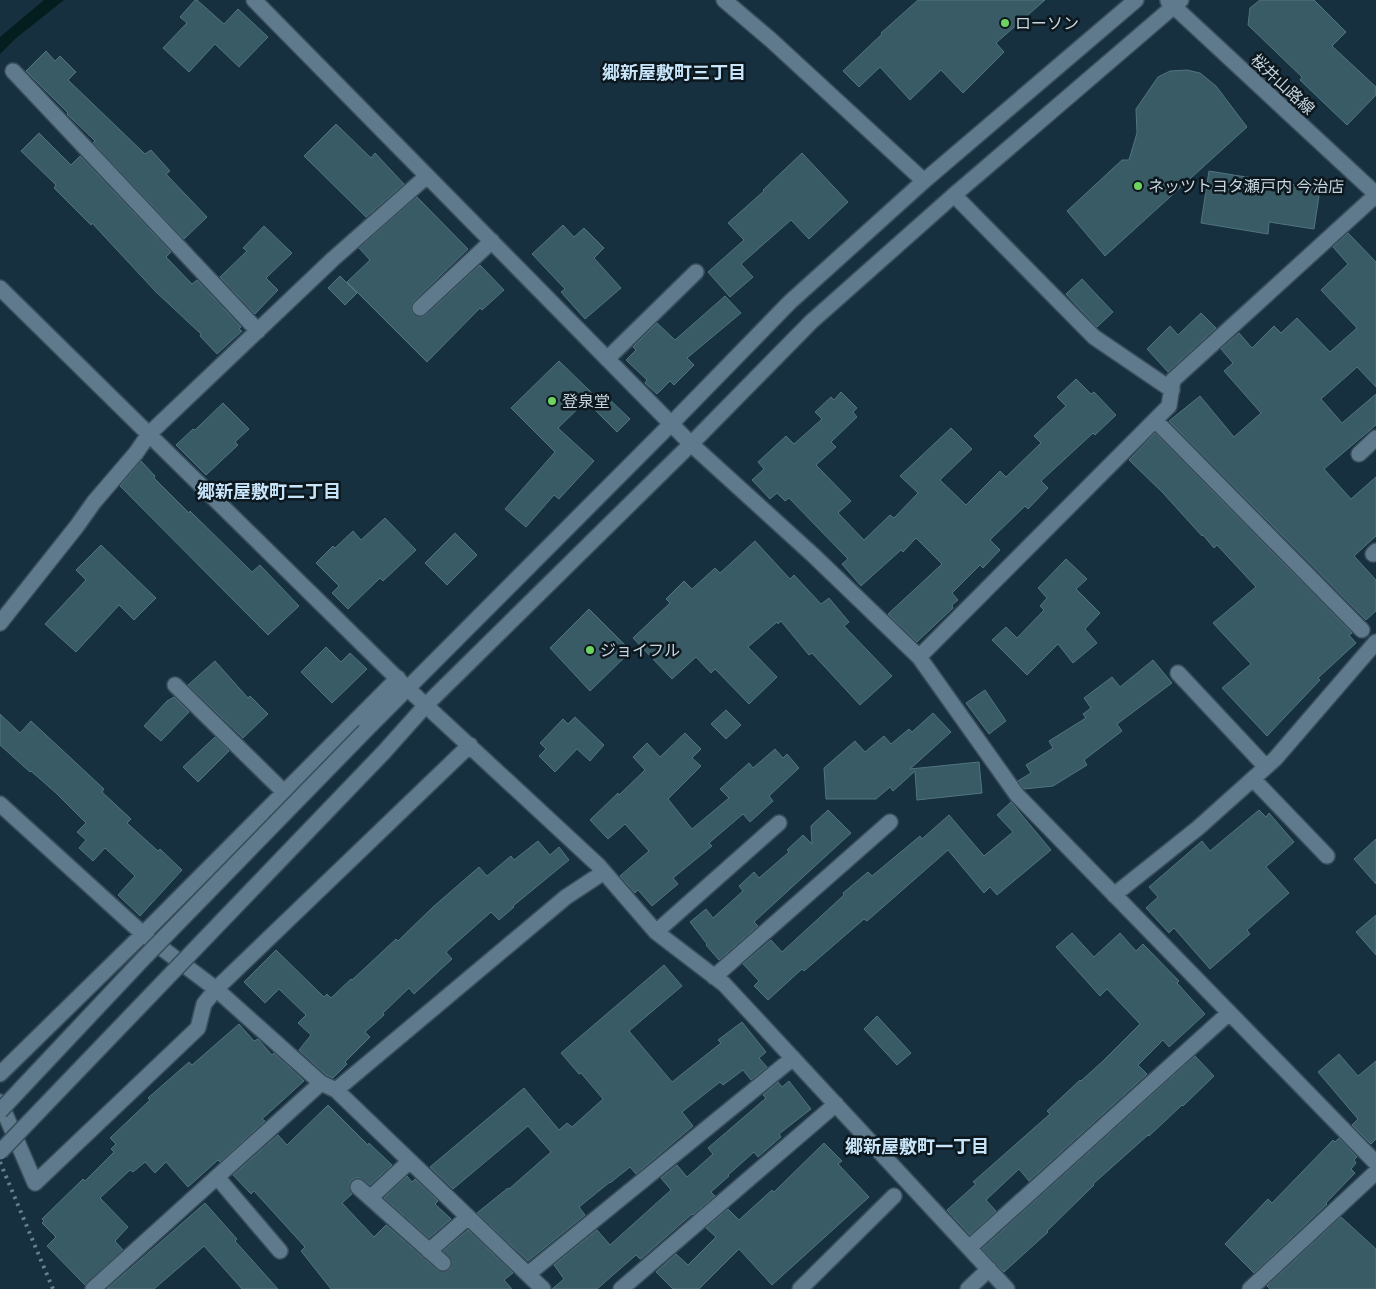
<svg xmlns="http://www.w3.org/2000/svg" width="1376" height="1289" viewBox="0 0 1376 1289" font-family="Poppins,'Noto Sans JP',sans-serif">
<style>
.water{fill:#041e1f}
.building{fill:#395b65;stroke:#51747e}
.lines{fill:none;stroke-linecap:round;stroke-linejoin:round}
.street-casing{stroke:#384d5a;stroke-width:18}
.secondary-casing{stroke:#384d5a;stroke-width:18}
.street{stroke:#5f7a8c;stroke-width:15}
.secondary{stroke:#5f7a8c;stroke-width:15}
.rail{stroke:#6a7e8b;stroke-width:4;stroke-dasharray:2.5 5;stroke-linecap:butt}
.secondary-bridge-casing{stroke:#384d5a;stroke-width:18;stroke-linecap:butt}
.secondary-bridge{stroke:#5f7a8c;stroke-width:15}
.poi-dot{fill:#6fd360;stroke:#0c171e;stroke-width:2}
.labels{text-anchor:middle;stroke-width:5;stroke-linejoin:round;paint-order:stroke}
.poi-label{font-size:16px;fill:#c7d5df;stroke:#0c171e;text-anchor:start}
.street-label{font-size:16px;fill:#c7d5df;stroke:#0c171e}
.neighbourhood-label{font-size:18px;font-weight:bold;fill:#c7e4f9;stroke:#0c171e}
</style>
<rect width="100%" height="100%" fill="#173040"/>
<!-- water -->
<path class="water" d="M44,0h20l-49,39 -15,15v-17z"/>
<!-- building -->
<path class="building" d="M195,0h2l27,24 14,-15 30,28 -29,30 -24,-23 -26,28 -26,-24 24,-25 -7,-6z
M918,0h127l-49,43 8,9 -41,41 -22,-23 -31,30 -30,-33 -21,20 -16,-16 39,-37 -1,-1z
M1260,0h54l32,32 -14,14 44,41v8l-29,30 -47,-45 2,-3 -54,-52 2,-17z
M46,51l9,10 5,-5 16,16 -8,8 77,74 6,-4 19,21 -4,3 41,43 -23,22 -91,-96 2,-2 -28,-27 1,-1 -42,-42z
M1187,70l13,3 16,13 31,41 -142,129 -38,-45 55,-51h7l8,-27 -1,-24 22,-32 12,-6z
M336,124l35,34 4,-5 29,31 -38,33 -62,-61z
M39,133l32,32 9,-9 91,96 -5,5 26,27 5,-4 44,47 -2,2 3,2 -25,23 -17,-18 1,-2 -45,-42 -64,-69 -1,2 -37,-37 2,-3 -35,-34z
M802,153l46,49 -39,37 -18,-19 -50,44 12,13 -23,20 -22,-25 36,-32 -16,-17 36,-32 -1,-1z
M1209,171l111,18 -6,40 -45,-7 -1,12 -67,-11z
M417,197l51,52 -55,53 -2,8 3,5 8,2 4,-2 54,-50 24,25 -22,20 -2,-2 -53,54 -80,-80 23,-22 -11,-12z
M563,225l11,12 10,-9 20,20 -10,10 27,30 -36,31 -24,-27 4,-3 -33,-35z
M264,226l28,27 -26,25 12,12 -23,24 -35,-37 27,-26 -4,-3z
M1348,233l28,29v125l-19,-20 -36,32 21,24 34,-29v31l-52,44 27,30 25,-22v59l-22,20 22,24v31l-10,9 -197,-199 31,-25 34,41 27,-24 -37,-42 9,-8 -12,-14 18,-16 13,15 22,-22 7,7 16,-15 33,34 27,-24 -36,-38 27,-26 -15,-17z
M340,276l17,17 -12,12 -17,-17z
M1082,279l31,33 -16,15 -31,-33z
M725,296l16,17 -54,45 7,7 -20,20 -4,-4 -13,13 -12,-11 2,-3 -21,-20 10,-10 -3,-3 24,-24 18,17z
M1201,313l15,15 -48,44 -21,-23 23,-23 8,9z
M559,361l34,33 -35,34 36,33 -35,38 -5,-4 -28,32 -21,-18 50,-57 -44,-44z
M1076,379l15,15 3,-2 22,23 -21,20 -2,-2 -52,48 7,7 -20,21 -3,-3 -35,34 10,10 -17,18 -3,-3 -28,28 6,7 -6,5 1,3 -36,34 -29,-28 54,-50 -26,-26 -13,14 -2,-2 -40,36 -19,-22 6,-5 -59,-61 -4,3 -8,-8 -7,6 -18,-19 12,-11 -6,-7 28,-26 8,8 28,-25 -7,-7 16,-15 3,3 7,-8 16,16 -4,4 4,5 -26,25 5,5 -20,18 35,36 -13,12 26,27 26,-25 4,3 24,-25 -18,-17 51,-48 21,21 -32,31 26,25 34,-34 6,6 35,-34 -7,-7 32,-30 -9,-9z
M606,396l24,23 -13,13 -23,-23z
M223,403l26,26 -14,13 3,3 -32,30 -30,-30 17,-16 2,1z
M1155,433l197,200 -3,2 7,8 -38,35 2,2 -53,56 -45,-48 29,-24 -38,-41 43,-36 -39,-42 -3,3 -11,-13 -1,1 -39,-43 -34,-33z
M141,461l14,15 -1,2 35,35 1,-2 62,61 8,-7 39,41 -31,29 -148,-149z
M385,518l31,32 -33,31 -3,-3 -32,31 -16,-16 7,-7 -23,-23 17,-17 2,2 18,-17 8,9z
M455,533l22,22 -30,30 -22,-22z
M755,541l35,38 4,-4 27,29 8,-6 20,24 -5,4 48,50 -32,29 -48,-52 -3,2 -28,-34 -3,3 -1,-2 -29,25 29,30 -28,27 -34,-35 -4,4 -15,-16 -24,22 -39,-41 37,-35 -4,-4 18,-18 8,8 23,-21 5,5z
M101,545l55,53 -22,22 -15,-15 -43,47 -31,-28 41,-44 -10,-10z
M1066,559l21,20 -11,10 24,24 -15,16 12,14 -24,20 -15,-19 -31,31 -35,-35 14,-13 11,11 27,-28 -4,-4 7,-8 -9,-10z
M589,609l42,42 -41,40 -40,-43z
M326,647l15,15 9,-9 17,16 -35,34 -31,-31z
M1153,660l19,23 -55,41 5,7 -38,29 3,5 -34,21 -29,3 -6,-8 13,-8 -5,-8 27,-17 -4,-7 37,-23 -3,-4 8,-6 -7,-10 28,-21 8,10z
M215,661l33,37 2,-2 18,18 -25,24 -55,-53z
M985,690l21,31 -17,13 -23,-31z
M174,697l15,15 -28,29 -17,-15 23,-25z
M726,710l15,15 -15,14 -15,-15z
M933,713l18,19 -41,37 69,-7 3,31 -65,7 -2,-29 -22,20 -3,-4 -14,12h-50l-2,-31 31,-27 10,11 19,-16 7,8 18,-15 3,3z
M0,714l20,19 11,-12 73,68 -2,3 29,27 -4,4 31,28 2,-2 22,21 -42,46 -22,-21 17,-19 -30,-28 -12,13 -14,-13 7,-8 -9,-8 9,-9 -30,-30 -25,-22 -1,1 -30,-27z
M575,717l29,28 -14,16 -13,-12 -22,23 -16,-16 7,-7 -6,-6 23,-24 5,5z
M685,733l16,16 -9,9 9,8 -33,33 24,30 37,-31 -9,-9 29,-26 4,5 22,-19 8,9 4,-4 12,14 -30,28 4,5 -23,21 -7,-8 -34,29 3,3 -39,32 5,6 -26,22 -14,-16 -3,3 -15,-17 29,-25 -24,-27 -17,15 -18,-19 28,-27 1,2 26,-25 -12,-13 14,-14 13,14z
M215,737l14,14 -31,31 -15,-15z
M1011,802l40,48 -54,45 -7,-8 -6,6 -36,-43 -81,71 -3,-2 -60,52 -2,-2 -34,31 -14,-14 5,-5 -16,-17 28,-24 11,12 62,-57 -1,-2 25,-21 4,4 48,-40 2,3 27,-24 35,41 29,-24 -16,-17z
M828,810l23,23 -97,89 4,4 -39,34 -13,-15 1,-1 -17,-22 16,-13 7,9 30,-27 -4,-5 15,-14 5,6 30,-26 -2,-2 16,-15 9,9 -1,-18z
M1259,810l7,7 3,-4 25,29 -28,25 23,26 -42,37 3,4 -40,35 -36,-41 -5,5 -23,-25 12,-11 -9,-10 53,-46 8,10z
M1376,839v45l-22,-25z
M538,841l12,14 9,-8 10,13 -56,46 1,1 -15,13 -8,-8 -45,40 6,7 -38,35 -5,-6 -26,25 1,2 -19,17 5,5 -25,25 2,2 -14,14 -7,-3 -27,-25 12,-15 -13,-12 8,-8 -27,-26 -14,14 -21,-21 32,-32 48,47 3,-3 4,4 20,-19 1,1 44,-41 2,2 35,-34 46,-40 8,9 24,-20 3,4z
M1376,915v40l-20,-23z
M1072,933l22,24 26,-24 16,18 7,-7 36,37 -2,2 28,31 -36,33 -6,-7 -25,25 9,9 -118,107 -10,-12 -33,31 10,11 -26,24 -23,-25 29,-26 -3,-2 77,-68 -3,-3 33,-31 1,1 22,-20 37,-37 -33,-35 -7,7 -44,-49z
M664,965l18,21 -53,45 43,51 49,-39 -3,-3 24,-18 24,30 -7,6 8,9 -16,13 -8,-10 -20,15 -3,-3 -38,30 11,14 -57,48 -6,-7 -20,16v-1l-31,25 6,8 -57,46 -51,-48 31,-25 1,1 42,-37 -23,-26 -75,63 -23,-22 94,-79 35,42 8,-7 5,4 31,-28 -22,-26 -2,1 -18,-21z
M877,1016l34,37 -14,12 -33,-36z
M239,1024l15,17 4,-2 14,16 2,-2 30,28 -42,38 3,2 -45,41 -2,-2 -30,27 -22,-25 -11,11 -10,-11 -12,10 -3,-2 -30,28 28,29 -13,14 8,9 -38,35 -38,-39 9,-9 -14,-14 2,-2 -2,-2 41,-40 2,2 29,-29 -3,-3 5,-5 -6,-6 40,-38 -2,-2 41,-36 3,3z
M1339,1054l19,22 18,-15v78l-5,5 -19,-19 6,-6 -40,-47z
M1195,1056l19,20 -31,30 -1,-1 -33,31 -1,-1 -55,49 1,1 -47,46 1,1 -44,40 -22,-23z
M789,1081l22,28 -32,25 2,3 -23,20 -4,-5 -26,23 1,1 -18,16 4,4 -22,19 -1,-1 -50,44 -2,1 -4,-4 -39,34h-45l12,-10 -10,-14 43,-35 13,15 61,-55 -10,-12 16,-13 10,12 26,-23 -5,-6 58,-50 -3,-3 15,-13 4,5z
M328,1105l40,40 1,-2 23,22 -22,20 -10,-7h-4l-5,2 -2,6 3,8 -10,9 32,34 12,-12 51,45 8,2 5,-3 2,-8 -9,-10 25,-21 45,43 -9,7 8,9h-181l-30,-38 4,-4 -51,-56 -3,3 -18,-19 45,-40 9,10z
M1339,1138l18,19 -3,3 2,3 -5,6 4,4 -29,30 1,1 -73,69 -29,-29 43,-45 4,4 61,-63 2,2z
M824,1143l18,18 -4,3 31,33 -97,88 -33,-36 -40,40h-26l-17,-17 20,-18 12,11 28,-28 -10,-9 22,-19 11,11 33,-30 2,2z
M407,1176l5,6 3,-3 23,22 -3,3 16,15 -22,19 -45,-40z
M205,1203l32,36 -2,2 43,48h-36l-38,-43 -50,43h-47z
M1341,1217l35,32v40h-106l-3,-3z"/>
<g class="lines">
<defs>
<path id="street" d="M254,0l437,444 122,111 106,102 98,138 359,368
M724,0l47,40 153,141
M13,71l245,260
M954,195l140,142 78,53
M0,288l407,400 191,177 58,67 68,52 283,305
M420,308l72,-67
M607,359l89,-87
M1155,420l207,210
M1359,454l17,-16
M1373,554l3,-3
M0,623l77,-97 17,-24 42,-49 13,-19 184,-175 94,-83
M919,657l250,-251 4,-26 203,-185
M1178,673l88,94
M175,685l109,107
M1253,779l74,77
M0,804l143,130 73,55 105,94 15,7 207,199
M1114,895l84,-67 77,-69 101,-117
M656,932l123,-109
M714,977l176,-155
M0,1074l143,-140 255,-256
M336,1090l230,-193 38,-25
M0,1102l35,81 163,-155 6,-24 12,-15 254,-244
M217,1177l63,74
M358,1187l85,76
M370,1198l40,-37
M969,1248l260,-235
M429,1251l39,-34
M528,1274l265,-216
M93,1289l228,-206
M621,1289l215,-185
M800,1289l94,-93
M968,1289l21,-20
M1250,1289l126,-117"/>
<path id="secondary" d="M1168,1l208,193
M365,731l307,-308 118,-121 134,-121 212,-181
M384,752l42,-47 265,-261 120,-122 143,-127 227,-195"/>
</defs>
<!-- street casing -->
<use href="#street" class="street-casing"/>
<!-- secondary casing -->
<use href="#secondary" class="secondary-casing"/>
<!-- street -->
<use href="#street" class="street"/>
<!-- secondary -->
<use href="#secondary" class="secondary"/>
<!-- rail -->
<path class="rail" d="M0,1162l53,127"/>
<defs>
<path id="secondary-bridge" d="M0,1111l141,-150 224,-230
M0,1152l384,-400"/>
</defs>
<!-- secondary-bridge casing -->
<use href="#secondary-bridge" class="secondary-bridge-casing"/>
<!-- secondary-bridge -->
<use href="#secondary-bridge" class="secondary-bridge"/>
</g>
<!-- markers -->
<g class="poi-dot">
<circle cx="1005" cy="23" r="5"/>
<circle cx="1138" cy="186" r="5"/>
<circle cx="552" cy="401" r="5"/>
<circle cx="590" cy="650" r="5"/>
</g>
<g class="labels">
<!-- poi labels -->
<g class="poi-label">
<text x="1015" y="29">ローソン</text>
<text x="1148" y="192">ネッツトヨタ瀬戸内 今治店</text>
<text x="562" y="407">登泉堂</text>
<text x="600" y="656">ジョイフル</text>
</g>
<!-- street labels -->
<g class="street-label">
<text transform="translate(1283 84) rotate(43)" y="6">桜井山路線</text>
</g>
<!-- neighbourhood labels -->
<g class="neighbourhood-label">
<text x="674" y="79">郷新屋敷町三丁目</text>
<text x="269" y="498">郷新屋敷町二丁目</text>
<text x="917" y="1153">郷新屋敷町一丁目</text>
</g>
</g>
</svg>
